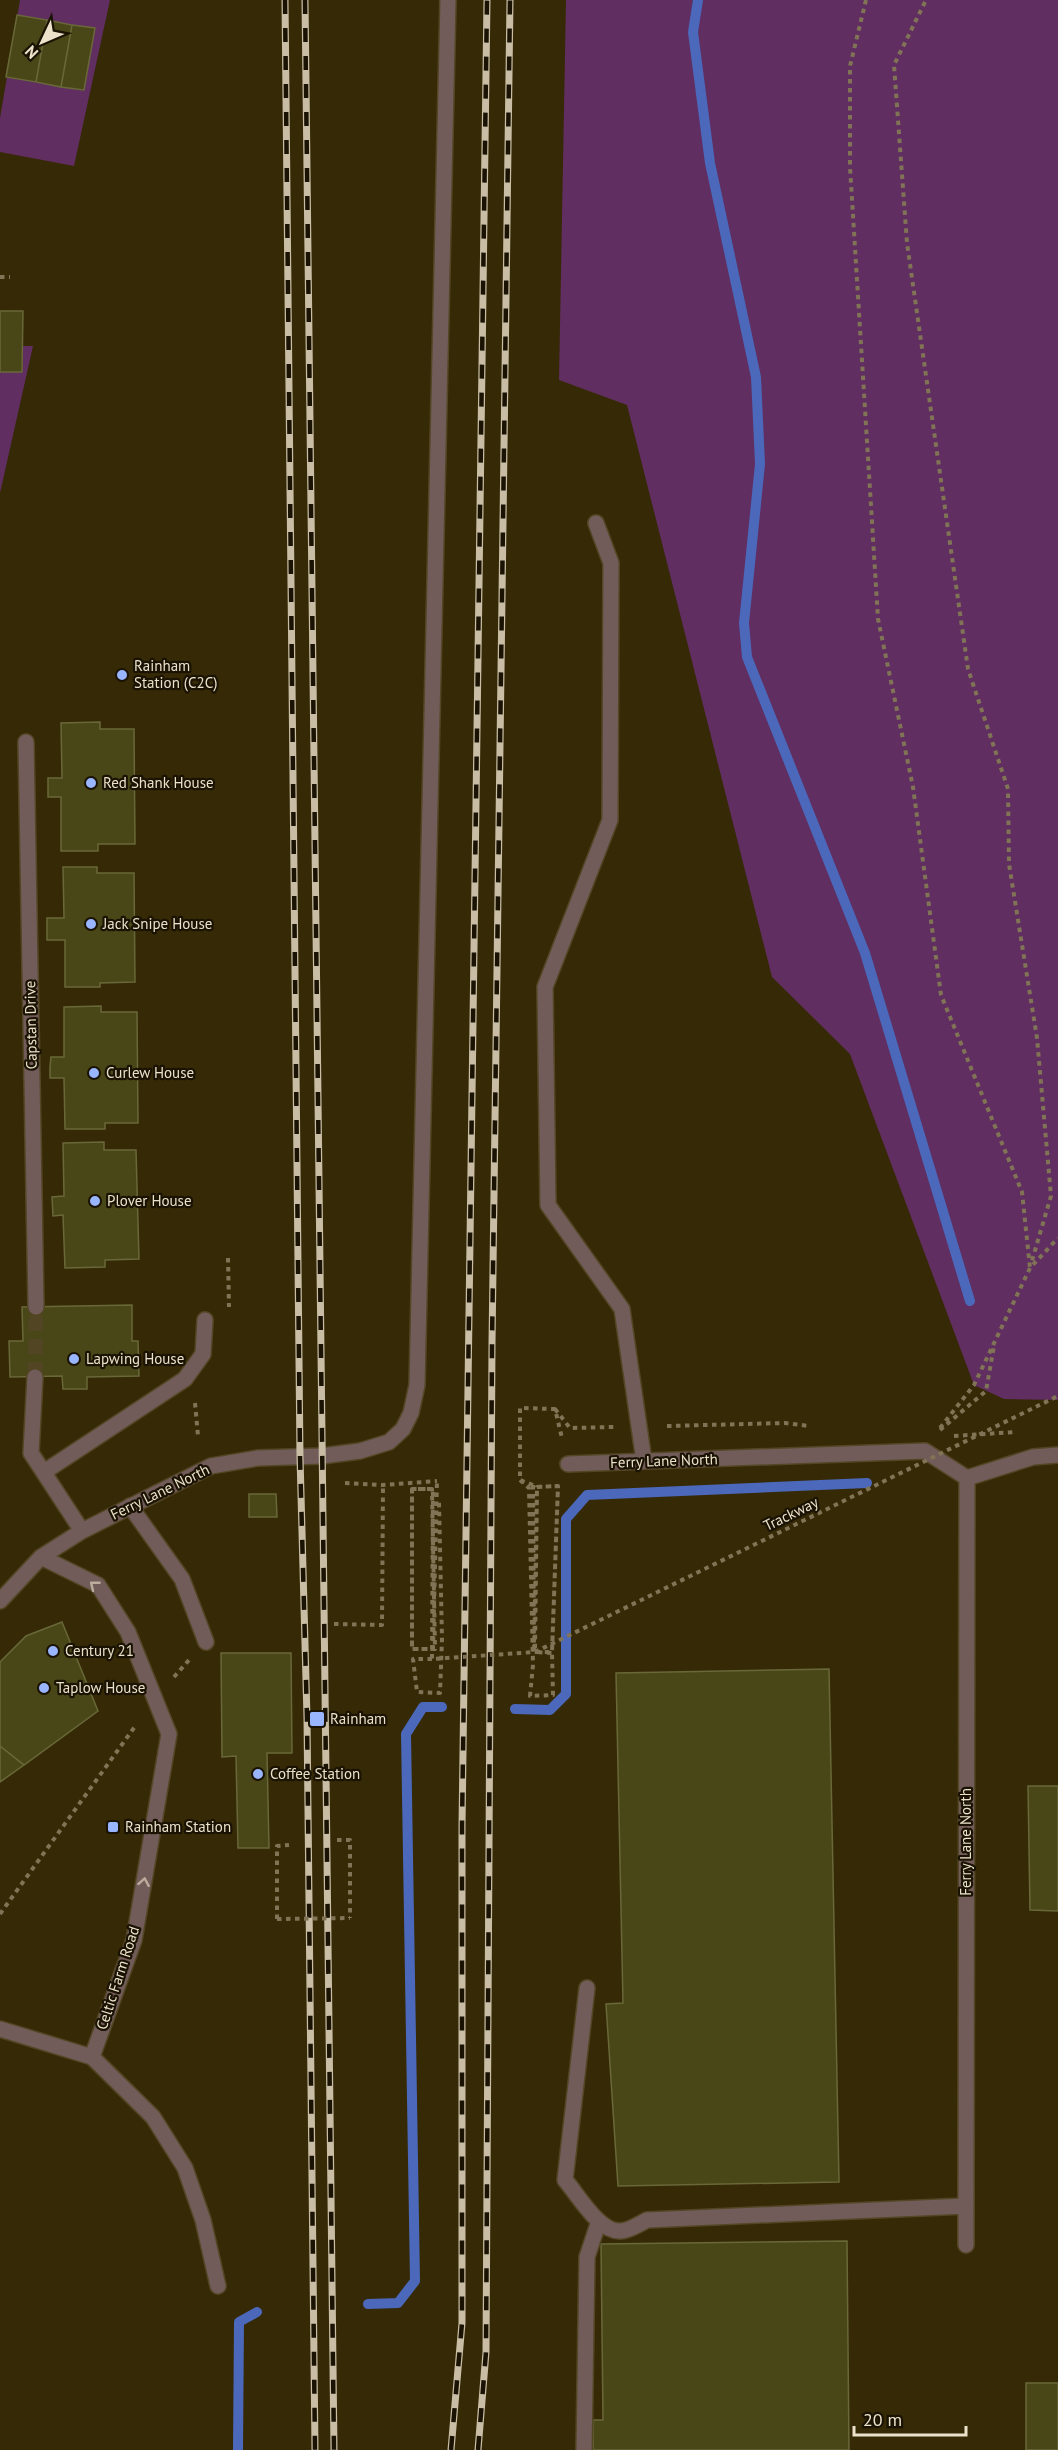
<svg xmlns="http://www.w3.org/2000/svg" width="1058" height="2450" viewBox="0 0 1058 2450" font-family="'PT Sans',sans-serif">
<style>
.green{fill:#602e60}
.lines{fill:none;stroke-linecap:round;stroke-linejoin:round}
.stream{stroke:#4b68ba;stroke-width:10}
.building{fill:#494718;stroke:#696839;stroke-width:1.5}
.street-tunnel{stroke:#514523;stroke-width:15;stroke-dasharray:15 8;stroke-linecap:butt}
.lane-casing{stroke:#534625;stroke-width:18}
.street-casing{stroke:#534625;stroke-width:18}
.path{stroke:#817456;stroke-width:4;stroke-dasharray:4.5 4.5;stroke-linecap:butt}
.lane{stroke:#725c59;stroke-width:15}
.street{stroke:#725c59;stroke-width:15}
.rail-casing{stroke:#c9bea5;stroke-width:7}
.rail{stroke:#1a1202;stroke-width:4.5;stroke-dasharray:14;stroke-linecap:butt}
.path-bridge{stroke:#817456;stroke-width:4;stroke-dasharray:4.5 4.5;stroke-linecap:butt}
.oneway{stroke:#bbac9d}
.poi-dot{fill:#98b5fd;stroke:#1a1202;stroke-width:2}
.labels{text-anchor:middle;stroke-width:4.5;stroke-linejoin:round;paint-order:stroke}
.poi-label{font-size:15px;fill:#ece1ca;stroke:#1a1202;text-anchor:start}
.street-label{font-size:15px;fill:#ece1ca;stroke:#1a1202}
</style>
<rect width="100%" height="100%" fill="#362906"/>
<!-- green -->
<path class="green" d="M20,0h90l-36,166 -74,-14v-34z
M566,0h492v1400l-54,-1 -30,-14 -124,-331 -78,-77 -145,-572 -68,-25z
M23,346h10l-33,147v-121h22z"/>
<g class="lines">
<!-- stream -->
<path class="stream" d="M698,0l-5,32 17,131 46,214 4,87 -16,159 3,34 118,296 105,348
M515,1709l35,1 16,-16v-175l21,-24 280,-12
M368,2304l30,-1 17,-22 -9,-547 17,-27h19
M238,2450l1,-128 18,-10"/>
</g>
<!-- building -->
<path class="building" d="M17,15l30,5 -11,62 -30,-5z
M47,20l25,5 -11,62 -25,-5z
M72,25l23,3 -11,62 -23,-3z
M0,311h23l-1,61h-22z
M100,722v7h34l1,115h-37v7h-37v-54h-13v-19h14l-1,-55z
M63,867h34v6h37l1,109 -35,1v4h-35v-47h-18v-22h17z
M101,1006v6h36l1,111h-33v6h-40l-1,-51h-14v-11l1,-10h13v-50z
M104,1142v8h32l3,109 -34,1v7l-40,1 -2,-53 -10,1 -1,-19 12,-1 -1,-53z
M132,1305v36h6l1,35 -52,1v12h-24l-1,-13 -52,1 -1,-36h14l-1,-34z
M249,1494h27l1,23h-28z
M62,1622l36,89 -74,54 -24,-19v-84l26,-26z
M221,1653h70l1,100h-25l2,95h-31l-2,-92 -14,1z
M829,1669l10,513 -221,4 -12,-182 17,-1 -7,-330z
M0,1746l24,19 -24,17z
M1028,1786h30v125l-28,-1z
M847,2241l2,209h-256v-30h10l-2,-176z
M1026,2383h32v67h-32z"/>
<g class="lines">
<!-- street-tunnel -->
<path class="street-tunnel" d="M35,1377l1,-70"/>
<defs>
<path id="lane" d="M596,523l15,40 -1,257 -65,167 3,218 74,104 22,152
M157,1493l54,-27 47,-8 64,-2 38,-5 29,-9 14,-13 8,-16 6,-28 31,-1385
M130,1506l52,73 24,63
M587,1988l-22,192c14,16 34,52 55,51 9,0 19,-7 27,-11l319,-14v39
M584,2450l3,-193 11,-33"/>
<path id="street" d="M26,742l10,565
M35,1377l-4,76 51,78
M568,1464l357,-13 42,27
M44,1472l141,-93 18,-25 2,-34
M41,1557l57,28 30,47 41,102 -35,206 -42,117
M0,1601l41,-44 41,-26 75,-38
M0,2029l92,28 61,60 32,51 18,52 15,66
M966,2206l1,-728 66,-21 25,-2"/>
</defs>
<!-- lane casing -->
<use href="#lane" class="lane-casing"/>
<!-- street casing -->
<use href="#street" class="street-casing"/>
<!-- path -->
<path class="path" d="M866,0l-16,66v101l28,452 35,168 28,208 81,197 8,76
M925,2l-31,63 13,178 61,426 40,120 1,75 28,174 14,158 -20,68
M0,277h10
M228,1258l1,49
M195,1403l3,33
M555,1409l15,19 44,-1
M667,1426l118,-3 24,3
M940,1428l34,-43 56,-117 28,-30
M940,1430l46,-39 8,-45
M954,1436l61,-4
M520,1480l9,8 4,177 -3,31 23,-1 -1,-43
M345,1483l38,2 54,-4
M533,1485l-13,-5v-72l35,1 7,29
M412,1489v160h21l4,-168
M334,1624l48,1 1,-140
M432,1659h-19l4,33 23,1 2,-54 -3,-137
M174,1677l15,-17
M337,1840h13v78
M0,1914l136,-189
M277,1919v-73l12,-1"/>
<!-- lane -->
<use href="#lane" class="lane"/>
<!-- street -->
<use href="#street" class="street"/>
<defs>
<path id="rail" d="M285,0l15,1457 7,261 8,732
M305,0l29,2450
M451,2450l11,-127v-497l25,-1826
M478,2450l8,-98 6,-1008 18,-1344"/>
</defs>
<!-- rail casing -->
<use href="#rail" class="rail-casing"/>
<!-- rail -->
<use href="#rail" class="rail"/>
<!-- path-bridge -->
<path class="path-bridge" d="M533,1485l1,167 18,1 6,-167 -21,1 -3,165h18l6,-166 -21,1 -2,165
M412,1489h20l3,160h-23v-160h21l-1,170 103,-7 523,-256
M277,1919l73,-1"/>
</g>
<!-- one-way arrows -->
<defs><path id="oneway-chevron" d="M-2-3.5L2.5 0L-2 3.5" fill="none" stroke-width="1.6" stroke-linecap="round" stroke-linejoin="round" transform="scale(1.5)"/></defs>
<g class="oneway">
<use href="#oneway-chevron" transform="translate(94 1585) rotate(-141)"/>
<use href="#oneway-chevron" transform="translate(144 1882) rotate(-80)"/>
</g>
<!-- markers -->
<g class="poi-dot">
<circle cx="122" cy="675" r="6"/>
<circle cx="91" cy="783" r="6"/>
<circle cx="91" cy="924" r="6"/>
<circle cx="94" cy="1073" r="6"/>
<circle cx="95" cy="1201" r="6"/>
<circle cx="74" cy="1359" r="6"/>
<circle cx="53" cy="1651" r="6"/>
<circle cx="44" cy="1688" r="6"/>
<rect x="309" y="1711" width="16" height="16" rx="3"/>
<circle cx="258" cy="1774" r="6"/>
<rect x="107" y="1821" width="12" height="12" rx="3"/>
</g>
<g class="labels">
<!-- poi labels -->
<g class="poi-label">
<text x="134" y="671">Rainham<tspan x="134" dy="17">Station (C2C)</tspan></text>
<text x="103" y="788">Red Shank House</text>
<text x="103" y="929">Jack Snipe House</text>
<text x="106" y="1078">Curlew House</text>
<text x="107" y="1206">Plover House</text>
<text x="86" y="1364">Lapwing House</text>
<text x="65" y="1656">Century 21</text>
<text x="56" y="1693">Taplow House</text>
<text x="330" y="1724">Rainham</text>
<text x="270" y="1779">Coffee Station</text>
<text x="125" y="1832">Rainham Station</text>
</g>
<!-- street labels -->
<g class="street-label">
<text transform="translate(31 1025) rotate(-91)" y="5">Capstan Drive</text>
<text transform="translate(664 1461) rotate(-2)" y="5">Ferry Lane North</text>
<text transform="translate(160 1492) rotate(-26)" y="5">Ferry Lane North</text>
<text transform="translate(791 1514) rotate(-26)" y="5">Trackway</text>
<text transform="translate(966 1842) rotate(-90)" y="5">Ferry Lane North</text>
<text transform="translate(118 1978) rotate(-72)" y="5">Celtic Farm Road</text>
</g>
</g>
<!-- north arrow -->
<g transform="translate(42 42) rotate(226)" stroke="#1a1202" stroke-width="4.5" paint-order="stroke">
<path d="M0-4.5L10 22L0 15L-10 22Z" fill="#ece1ca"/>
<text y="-9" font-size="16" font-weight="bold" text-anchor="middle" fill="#ece1ca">N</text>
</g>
<!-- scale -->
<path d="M854 2426v9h112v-9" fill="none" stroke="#ece1ca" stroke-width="3"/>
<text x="863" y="2426" font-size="18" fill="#ece1ca" stroke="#1a1202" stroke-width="4.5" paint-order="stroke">20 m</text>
</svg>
